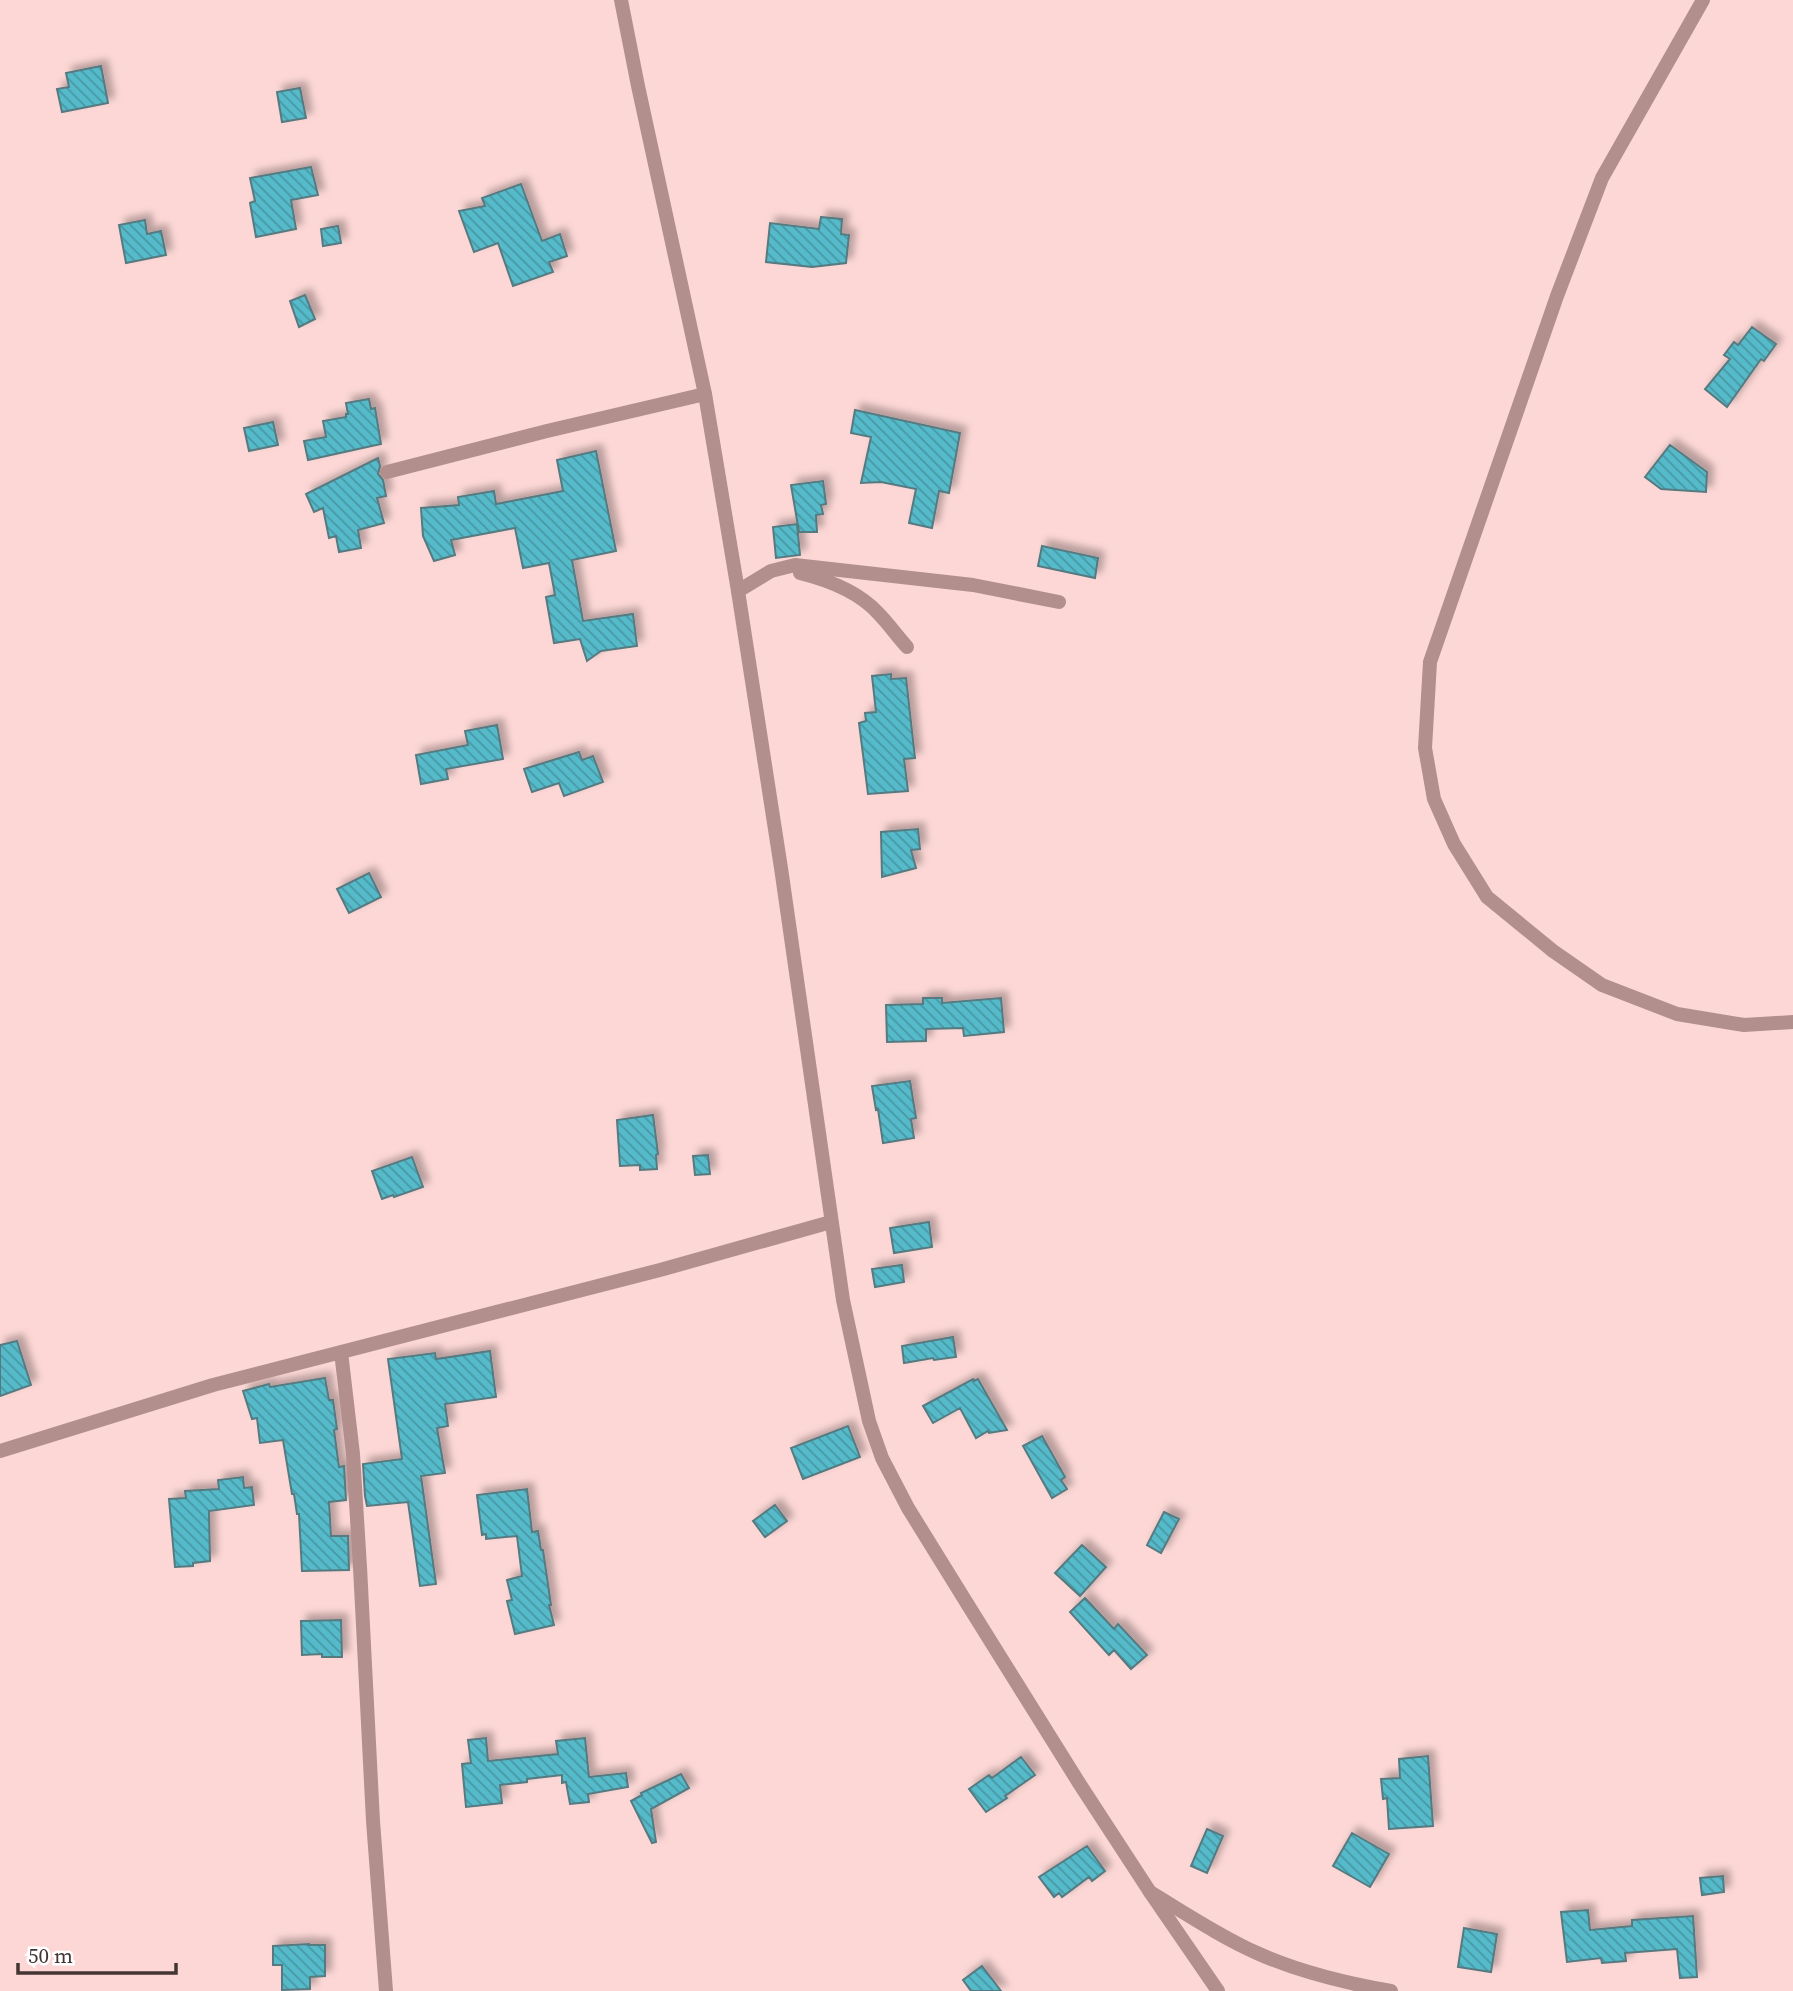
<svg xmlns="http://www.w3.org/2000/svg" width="1793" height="1991" viewBox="0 0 1793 1991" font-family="'Source Serif 4',serif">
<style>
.building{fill:url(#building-back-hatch);stroke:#567a80;stroke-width:2;filter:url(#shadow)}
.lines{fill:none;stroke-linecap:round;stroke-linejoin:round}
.minor{stroke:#b28f8d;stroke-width:14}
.tertiary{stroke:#b28f8d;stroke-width:14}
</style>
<defs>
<pattern id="building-back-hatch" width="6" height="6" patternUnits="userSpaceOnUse" patternTransform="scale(1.75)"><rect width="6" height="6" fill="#55bac9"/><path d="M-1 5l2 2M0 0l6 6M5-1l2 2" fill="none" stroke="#4898a4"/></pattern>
<filter id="shadow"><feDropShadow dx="6" dy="-6" stdDeviation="3.5" flood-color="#0004"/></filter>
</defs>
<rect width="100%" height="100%" fill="#fcd7d5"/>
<!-- building -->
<path class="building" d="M101,66l7,37 -46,9 -5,-23 12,-2 -3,-14z
M300,88l6,30 -24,4 -5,-30z
M311,167l7,28 -27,5 5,29 -40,8 -6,-34 5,-2 -5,-23z
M521,184l21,57 18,-7 7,22 -18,6 4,10 -40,14 -15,-43 -24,9 -15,-41 26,-5 -3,-8z
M821,217l21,2 -1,15 8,1 -3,28 -34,4 -46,-5 4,-39 49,6z
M145,220l2,14 14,-3 5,24 -40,8 -7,-38z
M338,226l3,17 -18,3 -2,-17z
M305,295l10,24 -16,8 -9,-26z
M1752,327l24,17 -12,17 -3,-2 -34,48 -22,-18 25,-30 -6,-4 10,-13 4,3z
M369,399l2,10 4,-1 6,36 -73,16 -4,-19 22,-4 -3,-16 23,-4v-3h2l-2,-11z
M855,410l105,23 -11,60 -10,-2 -7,37 -23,-5 7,-34 -35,-7 -20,1 10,-46 -20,-4z
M273,422l5,23 -29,6 -5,-23z
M1670,445l37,27 -1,20 -45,-3 -16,-12z
M596,451l20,100 -44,9 11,61 50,-7 4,32 -36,5 -14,10 -7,-22 -26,4 -8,-46 9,-2 -6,-32 -26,5 -8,-40 -64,12 4,15 -21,6 -11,-25 -2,-28 38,-3 -1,-8 36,-6 2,13 67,-13 -6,-31z
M378,458l2,8 -2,8 5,6 3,16 -9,2 7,25 -26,7 3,18 -22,4 -3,-16 -7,2 -6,-30 -9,4 -8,-18z
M823,481l3,23 -5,1 2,9 -7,1 1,17h-18l-8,-47z
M797,524l3,31 -24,3 -3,-31z
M1042,546l56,12 -3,20 -57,-12z
M891,674v5l15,-1 9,80 -11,1 4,32 -40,3 -9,-71 7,-2 -1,-8 11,-1 -4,-36z
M497,725l6,34 -57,10 2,10 -27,5 -5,-29 52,-10 -3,-14z
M579,752l3,8 11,-4 10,26 -39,14 -5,-13 -27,9 -8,-23z
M918,829l2,20 -9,1 5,18 -34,9 -1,-45z
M369,873l12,24 -32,16 -12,-24z
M923,998h19v5l59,-5 3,34 -40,4 -1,-8 -37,1v12l-39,1 -1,-37 37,-1z
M910,1081l6,37 -5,1 3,19 -31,5 -5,-34 -2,1 -4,-24z
M653,1115l5,39 -2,1 1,14 -17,1v-5l-20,1 -3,-46z
M708,1155l2,19 -15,1 -2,-19z
M412,1157l11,30 -29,10 -1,-2 -11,4 -10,-28z
M929,1222l3,25 -38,6 -4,-25z
M902,1265l2,17 -29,5 -3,-18z
M953,1337l3,20 -22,3 -1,-2 -29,5 -2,-17z
M17,1341l14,44 -31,11v-51z
M490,1351l6,46 -51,7 3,22 -11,2 8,45 -24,3 15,108 -16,2 -12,-84 -41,4 -2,-10 -2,-32 39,-5 -14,-100 47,-6 1,6z
M325,1378l4,22h4l4,29 -3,1 5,37 5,-1 2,34 -17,2 2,34h17l1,34 -47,1 -3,-57h-2l-3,-20h-2l-9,-54 -23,3 -3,-25 -5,1 -9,-28 26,-7 1,3z
M973,1379l1,2 4,-2 29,51 -18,3 -1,-2 -12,7 -16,-30 -27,15 -10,-17z
M848,1426l12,31 -57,22 -12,-31z
M1042,1436l23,41 -4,3 6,9 -15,9 -29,-52z
M243,1477l1,11 8,-1 2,18 -45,6 1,50 -17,2v3l-18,1 -6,-68 17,-1 -1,-7 34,-2 -1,-9z
M527,1489l5,43 6,-1 3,19h2l8,55h-2l5,20 -39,9 -8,-33 5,-1 -5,-20 15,-4 -5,-40 -31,3v-5l-4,1 -5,-40z
M775,1505l12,16 -22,16 -12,-16z
M1164,1512l15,7 -18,34 -14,-8z
M1082,1545l24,22 -26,29 -25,-23z
M1085,1598l29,31 4,-5 29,31 -16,14 -17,-19 -5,5 -39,-43z
M341,1620l1,37h-20v-3l-20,1 -1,-34z
M486,1738l2,23 70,-7 -2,-13 29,-3 4,39 37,-4 2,14 -40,7 1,8 -19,2 -4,-22 -4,1v-8l-35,4v3l-27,3 2,18 -36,4 -4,-43 9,-1 -3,-23z
M1428,1756l5,70 -44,3 -2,-31 -4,1 -2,-20 19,-1 -1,-19z
M1021,1757l14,18 -30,21 2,2 -21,14 -17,-23 20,-14 3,3z
M681,1774l8,14 -38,21 5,33 -4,1 -21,-42 11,-6 -1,-2z
M1207,1829l16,7 -16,37 -16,-7z
M1352,1833l37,21 -19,33 -37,-21z
M1087,1846l18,25 -13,10 -3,-4 -27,20 -3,-4 -5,4 -15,-20z
M1723,1876l1,16 -22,3 -2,-17z
M1588,1910l2,20 42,-4v-6l61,-4 4,61 -17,1 -3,-29 -52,4 1,8 -24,2 -1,-5 -34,4 -6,-50z
M1464,1928l33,6 -6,38 -33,-5z
M309,1944v1h16v31l-15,1v12l-28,1v-25h-9v-19z
M982,1966l19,25h-30l-8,-11z"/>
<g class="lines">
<!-- minor -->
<path class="minor" d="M1703,0l-101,178 -45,118 -127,366 -5,86 9,51 20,45 33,53 66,54 49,34 75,29 67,11 49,-3
M387,472l160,-41 158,-37
M800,573c28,7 58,18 78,40 10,10 19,23 29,34
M738,591l33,-20 24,-6 178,20 86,17
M341,1352l12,102 7,113 13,254 13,170
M0,1451l213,-66 447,-115 171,-48
M1150,1892c35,21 69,44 107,61 42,19 88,30 134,38"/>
<!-- tertiary -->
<path class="tertiary" d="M621,0l17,86 67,308 33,197 43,277 62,432 26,121 13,37 26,50 60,97 111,178 71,109 68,99"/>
</g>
<!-- scale -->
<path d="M18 1963v10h158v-10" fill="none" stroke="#433534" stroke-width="3.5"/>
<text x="28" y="1963" font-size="21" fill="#433534" stroke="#ffffff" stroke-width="5" paint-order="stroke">50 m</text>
</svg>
